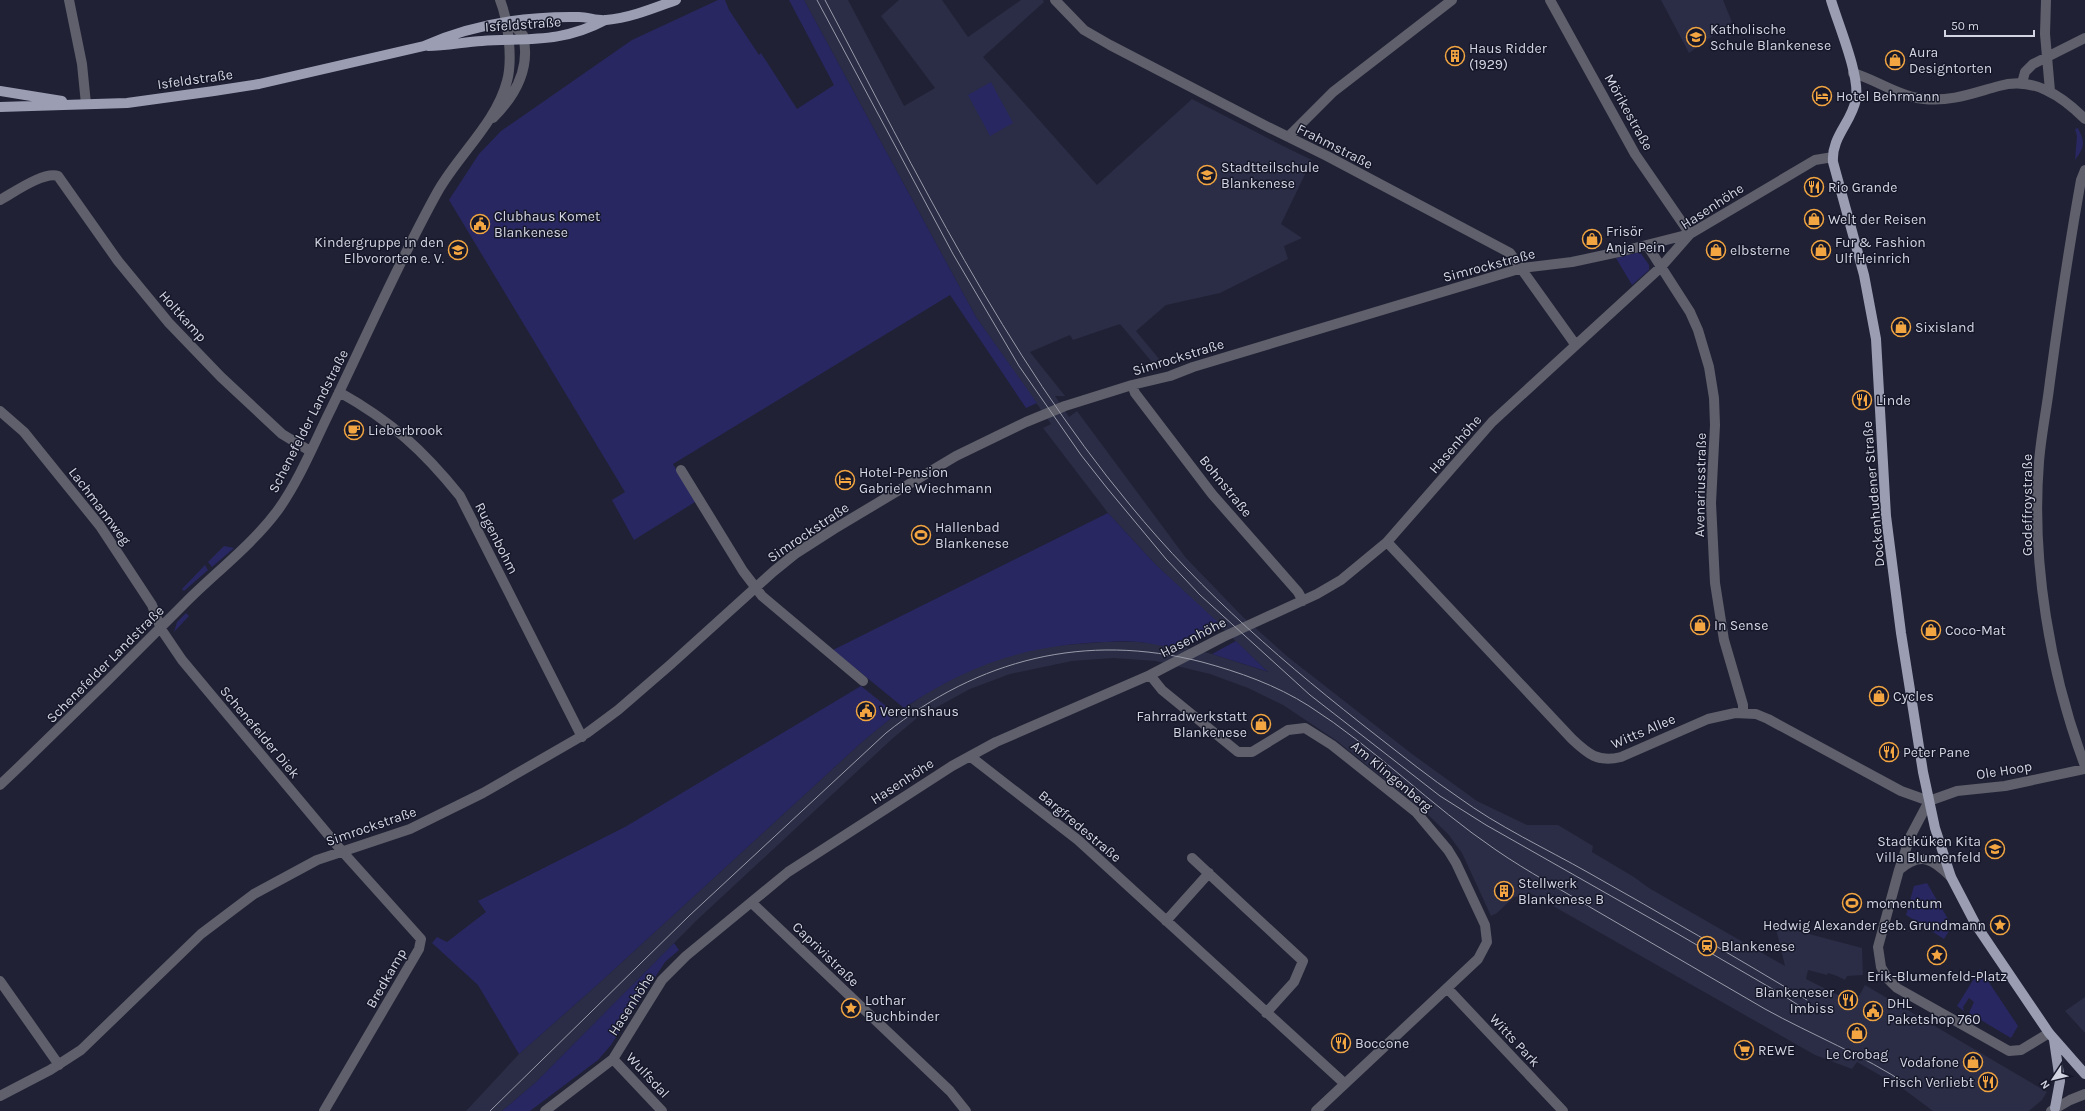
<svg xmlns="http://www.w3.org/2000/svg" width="2085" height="1111" viewBox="0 0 2085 1111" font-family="Karla,sans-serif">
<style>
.built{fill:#2b2d46}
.green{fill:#282761}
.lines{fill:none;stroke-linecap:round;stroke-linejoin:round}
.minor{stroke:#5f606b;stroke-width:10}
.major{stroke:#9b9eb3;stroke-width:10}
.tram{stroke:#999baa;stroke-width:1}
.labels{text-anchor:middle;stroke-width:3;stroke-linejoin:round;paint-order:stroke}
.street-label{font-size:14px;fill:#d3d5e2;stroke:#16182a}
.poi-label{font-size:14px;fill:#d3d5e2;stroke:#16182a;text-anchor:start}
</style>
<rect width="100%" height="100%" fill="#202135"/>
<!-- built -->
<path class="built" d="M804,0h44l56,106 31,-18 -54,-72 18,-16h43l26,37 53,-37h22l1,2 -61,55 114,128 95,-86 89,46 31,15 -31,64 21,14 -18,8 4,13 -68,34 -54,12 -30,26 29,35 -8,2 -37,-44 -47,16 -3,-5 -40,17 35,44h-10l14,21 8,-6 109,147 57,59 45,40 124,97 65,47 50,24h31l35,21 -1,6 42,25 15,11 136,78 -10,-41 87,23 1,27 -16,1 -2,4 -8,-4 -9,-3 -1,2 -19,-5 -2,9 34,17 4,-5 14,7 7,-13 182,107 -5,8 -13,11h-96l-31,-23 -45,-26 -5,7 -37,-14 -283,-161 -18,3 -17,16 -6,3 -29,-63 -14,-19 -23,-22 -88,-71 -54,-36 -35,-17 -38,-14 -54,-13 -43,-3 -41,3 -62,13 -40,15 -53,29 -25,21 -195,181 -161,162 -34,29h-36l53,-57 77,-68 266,-244 34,-28 34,-23 37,-20 45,-17 41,-8 52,-4h33l41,4 33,8 56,18 -113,-108 -47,-51 -65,-85 8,-4 -75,-107z
M1661,0h62l9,22 -43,31z
M2085,997v36l-20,-22z"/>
<!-- green -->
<path class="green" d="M718,0h7l4,10 30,45 2,-2 36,56 37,-24 -45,-85h15l172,317 61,86 -11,5 -76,-113 -277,169 22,38 -61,38 -22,-40 13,-8 -176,-292 30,-46 22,-23 131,-91z
M991,82l22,41 -23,13 -22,-41z
M2078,128c7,15 7,18 -3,32l2,-24 -2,-7z
M1640,252l9,13v5l-17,15 -16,-27z
M1108,513l47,51 68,63c-9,5 -36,18 -45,19 -12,2 -27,-3 -39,-4 -11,-1 -22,-1 -33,0 -80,3 -136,22 -202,66l-71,-58z
M224,546l10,2 -22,19 -4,-5z
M205,565l3,5 -24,21 -2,-2z
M186,613l3,3 -15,16 3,-10z
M1236,641l32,31h1l-57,-18z
M861,686l35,28 -34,28 -266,244 -77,68 -41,-69 -46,-42 5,-6 10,5 39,-30 -8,-11 147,-74z
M1927,883l25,43 -8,13 -38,-24 8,-29z
M674,943l5,7 -14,12 -54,83 -13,15 -68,51h-28l34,-29z
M1980,969l38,57 -7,12 -42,-25 5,-11 -5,-4 -6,9 1,4 -7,-5z"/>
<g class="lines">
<!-- minor -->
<path class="minor" d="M69,0l13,64 4,40
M1055,0l29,30 26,15 160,83 57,28 183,97 65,91
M1550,0l85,154 55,80
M2046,0l-1,34 5,57
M1853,73c24,7 45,23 71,26 27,3 49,-6 75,-13 34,-10 63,10 86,33
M2022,83l3,-11 8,-8 52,-26
M493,118c22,-22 38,-50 30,-83l-9,-9 -7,-3
M1288,137l45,-45 119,-92
M2085,170l-4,10c-12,67 -22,134 -31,201 -3,27 -9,54 -11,81 -8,99 11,211 46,304
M0,200c13,-7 44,-29 58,-24l60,85 51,62 52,54 61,57 28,17
M1647,245l43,67 8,18 11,37 5,31 1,27 -4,78 4,80 9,57 19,65v7
M1132,385l3,8 77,101 86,98 5,9
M339,392c52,29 84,58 121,104l122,241
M0,411l24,21 76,94 52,79 9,24 21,31 159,190 80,89 -2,10 -95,162
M681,470l62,101 19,25 101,85
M1387,542l185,197c16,15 26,24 49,18l87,-38 27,-6 21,1 12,5 133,72 28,10
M1150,675l12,15 76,62h14l36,-22 17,-2 27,17 84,67 32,38 8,13 29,62 2,17 -9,17 -162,152
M971,757l107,83 266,243
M0,785c63,-60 125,-121 186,-183 30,-30 66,-57 92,-92 22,-31 37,-69 54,-103 35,-72 67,-146 106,-216 21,-37 58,-68 69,-110 6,-22 1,-61 -7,-81
M1929,801l-19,36 -11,33 -21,77 3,20 7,12 9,9 112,63 12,-1 28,-17
M1929,801l28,-10 48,-5 80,-17
M1192,858l111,103 -9,21 -28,31
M1899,870c22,-19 34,-11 52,7
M752,903l198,188 16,20
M1166,921l43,-48
M0,981l59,84
M1447,988l116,123
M613,1059l49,52
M0,1096l50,-26 31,-20 120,-116 53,-40 63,-34 93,-31 73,-36 104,-60 31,-23 52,-45 104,-94 21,-17 39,-25 122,-73 70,-34 39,-16 67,-21 38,-9 23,-9 329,-99 50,-6 51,-11 67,-17
M545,1111l68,-52 49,-79 24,-24 102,-84 164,-106 44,-24 154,-67 73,-38 94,-43 24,-14 46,-38 105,-120 169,-155 29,-33 125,-74 18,-3
M2051,1111l19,-11 15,-6"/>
<!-- major -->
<path class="major" d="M1831,0c7,24 29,75 25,99 -4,23 -25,38 -23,63l31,113 12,64 10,177 15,117 22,139 12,56 16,49 25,48 73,108 36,41
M428,46c18,0 36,-4 54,-5 46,-3 80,2 123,-21
M0,91l62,10
M0,107l127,-4 87,-12 45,-7 165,-38c47,-21 102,-30 155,-29 9,0 18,4 27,3 24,-2 48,-12 70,-20
M2054,1040l6,41 -5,27"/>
<!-- tram -->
<path class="tram" d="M817,0l136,254 66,112 62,89 26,33 59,71 34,36 110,100 130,101 46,29 192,109 98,57 27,17
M825,0c92,174 179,353 305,505 74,90 156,160 247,231 27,21 53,42 81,61 41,30 87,51 131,76 73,41 146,84 218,127
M490,1111l200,-196 196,-182c93,-74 199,-101 316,-71 37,10 74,23 107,44 66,42 122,100 187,144 32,22 66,40 99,60 57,33 113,66 170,99 47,26 98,46 143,76"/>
</g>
<!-- icons -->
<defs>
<symbol id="school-ring" viewBox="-11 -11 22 22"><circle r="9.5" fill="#16182a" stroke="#f2a541" stroke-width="1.5"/><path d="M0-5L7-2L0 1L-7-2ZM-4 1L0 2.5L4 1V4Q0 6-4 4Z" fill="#f2a541"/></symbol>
<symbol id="building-ring" viewBox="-11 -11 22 22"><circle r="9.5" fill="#16182a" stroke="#f2a541" stroke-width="1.5"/><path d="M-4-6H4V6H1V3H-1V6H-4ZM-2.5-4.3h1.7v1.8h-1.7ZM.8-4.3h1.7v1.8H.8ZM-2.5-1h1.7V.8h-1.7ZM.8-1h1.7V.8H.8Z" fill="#f2a541"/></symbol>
<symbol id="shop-ring" viewBox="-11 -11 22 22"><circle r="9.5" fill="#16182a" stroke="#f2a541" stroke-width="1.5"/><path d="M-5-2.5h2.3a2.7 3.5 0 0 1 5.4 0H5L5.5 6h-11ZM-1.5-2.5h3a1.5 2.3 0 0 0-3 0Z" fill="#f2a541"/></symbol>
<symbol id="hotel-ring" viewBox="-11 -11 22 22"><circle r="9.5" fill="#16182a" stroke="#f2a541" stroke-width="1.5"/><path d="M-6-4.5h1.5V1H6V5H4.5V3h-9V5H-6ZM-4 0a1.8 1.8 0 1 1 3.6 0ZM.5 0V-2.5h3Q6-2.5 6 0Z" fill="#f2a541"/></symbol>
<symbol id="restaurant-ring" viewBox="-11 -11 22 22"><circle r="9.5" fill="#16182a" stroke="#f2a541" stroke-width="1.5"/><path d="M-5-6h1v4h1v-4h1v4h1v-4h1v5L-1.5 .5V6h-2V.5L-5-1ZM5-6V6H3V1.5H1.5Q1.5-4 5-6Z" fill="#f2a541"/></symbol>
<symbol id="civic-ring" viewBox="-11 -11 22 22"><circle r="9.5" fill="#16182a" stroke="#f2a541" stroke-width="1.5"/><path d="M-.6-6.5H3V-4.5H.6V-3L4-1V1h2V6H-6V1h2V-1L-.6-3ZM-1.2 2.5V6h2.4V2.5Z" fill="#f2a541"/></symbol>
<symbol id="cafe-ring" viewBox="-11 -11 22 22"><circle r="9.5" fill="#16182a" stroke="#f2a541" stroke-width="1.5"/><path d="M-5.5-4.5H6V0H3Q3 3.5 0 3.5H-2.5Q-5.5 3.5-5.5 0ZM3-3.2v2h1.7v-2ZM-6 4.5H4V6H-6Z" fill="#f2a541"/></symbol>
<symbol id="stadium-ring" viewBox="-11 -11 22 22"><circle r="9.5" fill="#16182a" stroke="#f2a541" stroke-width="1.5"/><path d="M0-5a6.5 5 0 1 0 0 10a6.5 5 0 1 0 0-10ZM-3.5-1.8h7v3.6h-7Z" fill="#f2a541"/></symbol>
<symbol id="sight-ring" viewBox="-11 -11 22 22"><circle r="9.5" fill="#16182a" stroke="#f2a541" stroke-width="1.5"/><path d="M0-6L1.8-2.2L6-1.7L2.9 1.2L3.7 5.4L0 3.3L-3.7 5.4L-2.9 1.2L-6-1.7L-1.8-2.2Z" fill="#f2a541"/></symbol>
<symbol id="station-ring" viewBox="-11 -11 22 22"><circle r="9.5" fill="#16182a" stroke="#f2a541" stroke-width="1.5"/><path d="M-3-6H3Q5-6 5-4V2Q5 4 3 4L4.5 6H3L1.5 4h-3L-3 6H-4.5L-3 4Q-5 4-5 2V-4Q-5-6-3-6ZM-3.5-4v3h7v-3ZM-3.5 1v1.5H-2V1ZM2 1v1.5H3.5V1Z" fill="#f2a541"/></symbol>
<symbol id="supermarket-ring" viewBox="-11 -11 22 22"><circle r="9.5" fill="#16182a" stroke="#f2a541" stroke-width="1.5"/><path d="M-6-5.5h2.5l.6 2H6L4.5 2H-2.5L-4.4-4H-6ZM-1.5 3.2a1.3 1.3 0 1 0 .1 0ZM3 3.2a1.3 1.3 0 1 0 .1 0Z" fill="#f2a541"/></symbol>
</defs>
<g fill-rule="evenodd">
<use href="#school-ring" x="1685" y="26" width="22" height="22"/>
<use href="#building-ring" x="1444" y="45" width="22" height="22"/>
<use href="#shop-ring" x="1884" y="49" width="22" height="22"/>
<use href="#hotel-ring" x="1811" y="85" width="22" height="22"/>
<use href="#school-ring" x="1196" y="164" width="22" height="22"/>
<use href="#restaurant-ring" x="1803" y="176" width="22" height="22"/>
<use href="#shop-ring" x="1803" y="208" width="22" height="22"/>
<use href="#civic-ring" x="469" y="213" width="22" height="22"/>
<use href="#shop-ring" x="1581" y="228" width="22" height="22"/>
<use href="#school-ring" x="447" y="239" width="22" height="22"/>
<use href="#shop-ring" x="1705" y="239" width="22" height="22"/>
<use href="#shop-ring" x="1810" y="239" width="22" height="22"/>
<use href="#shop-ring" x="1890" y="316" width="22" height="22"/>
<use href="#restaurant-ring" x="1851" y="389" width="22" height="22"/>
<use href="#cafe-ring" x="343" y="419" width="22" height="22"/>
<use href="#hotel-ring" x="834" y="469" width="22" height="22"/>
<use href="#stadium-ring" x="910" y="524" width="22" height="22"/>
<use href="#shop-ring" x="1689" y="614" width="22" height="22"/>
<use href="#shop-ring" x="1920" y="619" width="22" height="22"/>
<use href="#shop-ring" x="1868" y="685" width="22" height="22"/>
<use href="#civic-ring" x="855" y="700" width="22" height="22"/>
<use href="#shop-ring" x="1250" y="713" width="22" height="22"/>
<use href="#restaurant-ring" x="1878" y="741" width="22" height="22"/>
<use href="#school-ring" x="1984" y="838" width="22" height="22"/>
<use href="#building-ring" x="1493" y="880" width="22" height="22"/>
<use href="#stadium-ring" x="1841" y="892" width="22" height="22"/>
<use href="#sight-ring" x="1989" y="914" width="22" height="22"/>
<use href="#station-ring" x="1696" y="935" width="22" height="22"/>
<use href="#sight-ring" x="1926" y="944" width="22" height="22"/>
<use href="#restaurant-ring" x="1837" y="989" width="22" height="22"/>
<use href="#sight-ring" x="840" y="997" width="22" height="22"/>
<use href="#civic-ring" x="1862" y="1000" width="22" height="22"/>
<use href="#shop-ring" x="1846" y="1022" width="22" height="22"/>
<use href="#restaurant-ring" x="1330" y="1032" width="22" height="22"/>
<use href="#supermarket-ring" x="1733" y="1039" width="22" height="22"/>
<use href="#shop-ring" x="1962" y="1051" width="22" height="22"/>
<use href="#restaurant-ring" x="1977" y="1071" width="22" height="22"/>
</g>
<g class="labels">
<!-- street labels -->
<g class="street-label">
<text transform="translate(523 24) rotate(-4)" y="5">Isfeldstraße</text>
<text transform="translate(195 79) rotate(-8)" y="5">Isfeldstraße</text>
<text transform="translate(1629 112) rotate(61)" y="5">Mörikestraße</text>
<text transform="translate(1335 146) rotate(27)" y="5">Frahmstraße</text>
<text transform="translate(1712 206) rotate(-33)" y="5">Hasenhöhe</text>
<text transform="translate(1489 265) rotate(-15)" y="5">Simrockstraße</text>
<text transform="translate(183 316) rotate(48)" y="5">Holtkamp</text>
<text transform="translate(1178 357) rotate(-17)" y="5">Simrockstraße</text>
<text transform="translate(308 421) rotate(-63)" y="5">Schenefelder Landstraße</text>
<text transform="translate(1455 444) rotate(-49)" y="5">Hasenhöhe</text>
<text transform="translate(1700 485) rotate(-89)" y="5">Avenariusstraße</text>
<text transform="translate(1226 486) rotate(51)" y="5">Bohnstraße</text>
<text transform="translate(1873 494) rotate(-95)" y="5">Dockenhudener Straße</text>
<text transform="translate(2027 505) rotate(-90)" y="5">Godeffroystraße</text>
<text transform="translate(100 506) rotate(53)" y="5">Lachmannweg</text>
<text transform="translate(808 532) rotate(-34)" y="5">Simrockstraße</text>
<text transform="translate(497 538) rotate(63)" y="5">Rugenbohm</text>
<text transform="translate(1193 637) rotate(-27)" y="5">Hasenhöhe</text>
<text transform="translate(105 664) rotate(-45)" y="5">Schenefelder Landstraße</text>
<text transform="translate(1643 731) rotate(-23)" y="5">Witts Allee</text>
<text transform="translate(260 732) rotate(50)" y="5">Schenefelder Diek</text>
<text transform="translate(2004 770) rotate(-9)" y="5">Ole Hoop</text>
<text transform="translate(1392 776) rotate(40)" y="5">Am Klingenberg</text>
<text transform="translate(902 781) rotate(-33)" y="5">Hasenhöhe</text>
<text transform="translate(371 826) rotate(-19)" y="5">Simrockstraße</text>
<text transform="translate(1080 826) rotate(40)" y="5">Bargfredestraße</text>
<text transform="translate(826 954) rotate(44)" y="5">Caprivistraße</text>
<text transform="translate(386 978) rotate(-60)" y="5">Bredkamp</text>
<text transform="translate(631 1004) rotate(-57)" y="5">Hasenhöhe</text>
<text transform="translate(1515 1040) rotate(47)" y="5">Witts Park</text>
<text transform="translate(648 1075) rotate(47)" y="5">Wulfsdal</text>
</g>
<!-- poi labels -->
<g class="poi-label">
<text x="1710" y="34">Katholische<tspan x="1710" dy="16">Schule Blankenese</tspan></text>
<text x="1469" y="53">Haus Ridder<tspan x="1469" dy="16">(1929)</tspan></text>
<text x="1909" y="57">Aura<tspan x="1909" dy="16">Designtorten</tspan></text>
<text x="1836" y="101">Hotel Behrmann</text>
<text x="1221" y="172">Stadtteilschule<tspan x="1221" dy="16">Blankenese</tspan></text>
<text x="1828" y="192">Rio Grande</text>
<text x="494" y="221">Clubhaus Komet<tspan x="494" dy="16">Blankenese</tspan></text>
<text x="1828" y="224">Welt der Reisen</text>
<text x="1606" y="236">Frisör<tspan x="1606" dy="16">Anja Pein</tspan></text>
<text x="444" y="247" text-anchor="end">Kindergruppe in den<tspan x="444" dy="16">Elbvororten e. V.</tspan></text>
<text x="1835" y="247">Fur &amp; Fashion<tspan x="1835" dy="16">Ulf Heinrich</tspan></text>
<text x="1730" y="255">elbsterne</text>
<text x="1915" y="332">Sixisland</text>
<text x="1876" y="405">Linde</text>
<text x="368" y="435">Lieberbrook</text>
<text x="859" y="477">Hotel-Pension<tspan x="859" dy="16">Gabriele Wiechmann</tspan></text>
<text x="935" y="532">Hallenbad<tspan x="935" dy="16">Blankenese</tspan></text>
<text x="1714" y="630">In Sense</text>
<text x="1945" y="635">Coco-Mat</text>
<text x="1893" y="701">Cycles</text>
<text x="880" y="716">Vereinshaus</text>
<text x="1247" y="721" text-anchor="end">Fahrradwerkstatt<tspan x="1247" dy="16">Blankenese</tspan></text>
<text x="1903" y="757">Peter Pane</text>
<text x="1981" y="846" text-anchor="end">Stadtküken Kita<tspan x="1981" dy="16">Villa Blumenfeld</tspan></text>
<text x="1518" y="888">Stellwerk<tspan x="1518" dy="16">Blankenese B</tspan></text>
<text x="1866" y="908">momentum</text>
<text x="1986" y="930" text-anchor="end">Hedwig Alexander geb. Grundmann</text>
<text x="1721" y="951">Blankenese</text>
<text x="1937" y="981" text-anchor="middle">Erik-Blumenfeld-Platz</text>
<text x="1834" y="997" text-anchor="end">Blankeneser<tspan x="1834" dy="16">Imbiss</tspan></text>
<text x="865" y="1005">Lothar<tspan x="865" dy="16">Buchbinder</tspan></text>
<text x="1887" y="1008">DHL<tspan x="1887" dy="16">Paketshop 760</tspan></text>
<text x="1355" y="1048">Boccone</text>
<text x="1758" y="1055">REWE</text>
<text x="1857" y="1059" text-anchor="middle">Le Crobag</text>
<text x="1959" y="1067" text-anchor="end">Vodafone</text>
<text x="1974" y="1087" text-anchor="end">Frisch Verliebt</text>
</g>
</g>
<!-- north arrow -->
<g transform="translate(2053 1079) rotate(235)" stroke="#16182a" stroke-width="3" paint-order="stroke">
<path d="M0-3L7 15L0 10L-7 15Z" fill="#d3d5e2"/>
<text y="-6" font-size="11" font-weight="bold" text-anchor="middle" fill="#d3d5e2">N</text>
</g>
<!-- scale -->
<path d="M1945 30v6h89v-6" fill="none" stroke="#d3d5e2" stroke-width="2"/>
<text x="1951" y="30" font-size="12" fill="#d3d5e2" stroke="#16182a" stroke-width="3" paint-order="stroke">50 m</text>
</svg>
